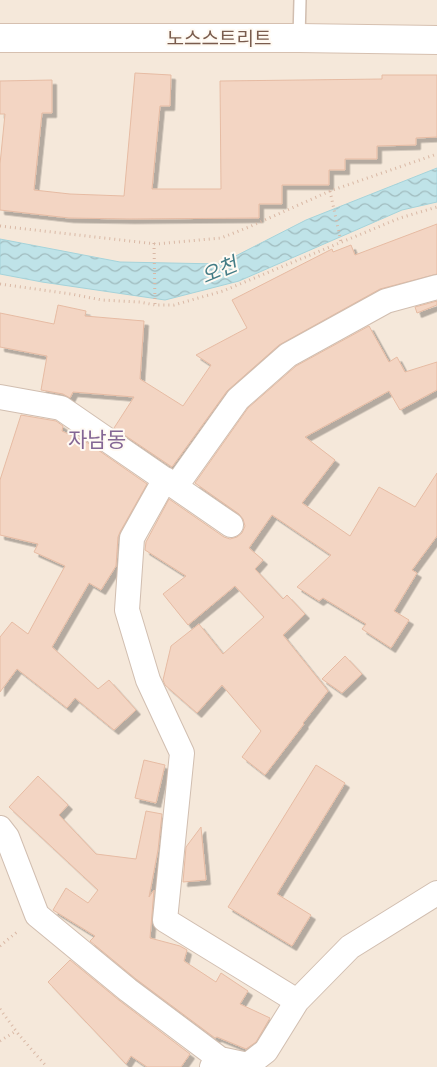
<svg xmlns="http://www.w3.org/2000/svg" width="437" height="1067" viewBox="0 0 437 1067" font-family="Mulish,'Noto Sans KR',sans-serif">
<style>
.residential{fill:#f5e8da}
.water{fill:url(#water-waves);stroke:#a5d3da}
.building{fill:#f3d5c3;stroke:#e6bba3;filter:url(#shadow)}
.lines{fill:none;stroke-linecap:round;stroke-linejoin:round}
.service-casing{stroke:#d1beb0;stroke-width:14}
.minor-casing{stroke:#d1beb0;stroke-width:26}
.secondary-casing{stroke:#d6c0b0;stroke-width:30}
.path{stroke:#d9b8a5;stroke-width:3;stroke-dasharray:1 4;stroke-linecap:butt}
.service{stroke:#fff;stroke-width:11}
.minor{stroke:#fff;stroke-width:24}
.secondary{stroke:#fff;stroke-width:28}
.labels{text-anchor:middle;stroke-width:4;stroke-linejoin:round;paint-order:stroke}
.street-label{font-size:19px;fill:#7a5c4d;stroke:#fffaf3}
.water-label{font-size:20px;font-style:italic;fill:#437c86;stroke:#fffaf3}
.quarter-label{font-size:21px;fill:#846695;stroke:#fffaf3}
</style>
<defs>
<pattern id="water-waves" width="16" height="10" patternUnits="userSpaceOnUse" patternTransform="scale(1.25)"><rect width="16" height="10" fill="#bfe3e8"/><path d="M0 5q4-4 8 0t8 0" fill="none" stroke="#a0bbbe"/></pattern>
<filter id="shadow"><feDropShadow dx="4.5" dy="4.5" stdDeviation="0" flood-color="#0004"/></filter>
</defs>
<rect width="100%" height="100%" fill="#fdf6ec"/>
<!-- residential -->
<path class="residential" d="M0,0h437v1067h-437z"/>
<!-- water -->
<path class="water" d="M437,168v34l-35,8 -163,71 -74,19 -123,-18 -42,-8v-35l120,23 100,2 86,-44z"/>
<!-- building -->
<path class="building" d="M135,73l36,2 -1,31h-10l-8,83h69l-1,-108 162,-2v-4h55v62l-21,1v7l-39,1v13h-32v11h-16v15h-47v19h-23v14l-129,1 -61,-1 -69,-8v-46l5,-50h-5v-33l52,-1v33h-10l-8,77 36,4 54,2z
M437,224v50l-57,15 -101,56 -52,46 -55,76 -58,-39 20,-31 -61,-5 -3,6 -7,-4 -22,-4 6,-34 -47,-9v-34l54,11 4,-19 28,6 -1,5 59,5 -4,58 43,27 28,-41 -15,-10 51,-27 -15,-28 100,-51 1,3 18,-7 4,10z
M437,301v4l-20,8 -2,-6z
M369,326l20,36 8,-5 8,15 32,-10v28l-37,20 -11,-19 -84,46 30,23 -33,43 48,33 29,-49 36,20 22,-34v63l-25,34 5,3 -23,38 15,9 -18,28 -29,-19 4,-5 -43,-26 -4,3 -22,-14 34,-32 -59,-40 -23,33 14,12 -8,9 28,30 4,-4 18,19 -22,21 45,56 -25,32 1,1 -39,51 -23,-18 19,-26 -39,-46 -25,28 -32,-28 -2,-5 8,-34 28,-22 24,30 41,-37 -29,-31 -47,39 -25,-31 23,-18 -41,-26 1,-8 23,-43 55,38 6,2 7,-2 5,-4 3,-7 -2,-7 -4,-5 -44,-31 53,-75 48,-42z
M21,415l35,6 7,5 -1,5 26,12 59,41 -27,48 -2,5 -2,29 -15,24 -12,-7 -37,64 46,42 11,-9 27,30 -22,20 -39,-32 -8,10 -50,-39 -17,23v-55l12,-15 16,12 37,-68 -31,-14 4,-8 -38,-9v-55z
M345,656l17,18 -20,19 -20,-14z
M144,760l21,5 -9,38 -21,-5z
M316,765l29,18 -68,111 34,21 -19,31 -64,-39z
M38,776l30,29 -9,10 37,39 40,5 10,-48 16,3 -4,36 -9,47 5,-7 -4,48 30,8 7,4 -3,11 32,21 5,-9 27,18 -8,13 30,14 -14,24 -10,7 -29,-12 -2,1 -79,-59 -46,-38 5,-5 -42,-26 13,-22 22,15 10,-13 -89,-83z
M201,827l5,53 -23,2 3,-35z
M70,960l50,41 70,53 -9,13h-34l-16,-11 -5,8 -78,-82z"/>
<g class="lines">
<defs>
<path id="service" d="M299,38l1,-38"/>
<path id="minor" d="M0,397l61,11 170,117
M165,479l-33,59 -5,72 21,70 34,73 -17,167 132,81
M176,486l62,-87 50,-44 98,-54 51,-14
M0,828l7,9 30,78 91,75 92,69
M212,1067l8,-8 28,6 18,-14 31,-50 53,-54 87,-54"/>
<path id="secondary" d="M0,38h299l138,2"/>
</defs>
<!-- service casing -->
<use href="#service" class="service-casing"/>
<!-- minor casing -->
<use href="#minor" class="minor-casing"/>
<!-- secondary casing -->
<use href="#secondary" class="secondary-casing"/>
<!-- path -->
<path class="path" d="M330,191l11,51
M0,226l156,18 65,-6 28,-11 81,-36 107,-37
M154,243l1,62
M0,284l71,10 31,6 38,2 15,3h19l49,-14 177,-73 37,-11
M0,946l17,-14
M0,1009l19,26 28,32
M0,1041l16,-10"/>
<!-- service -->
<use href="#service" class="service"/>
<!-- minor -->
<use href="#minor" class="minor"/>
<!-- secondary -->
<use href="#secondary" class="secondary"/>
</g>
<g class="labels">
<!-- street labels -->
<g class="street-label">
<text x="219" y="45">노스스트리트</text>
</g>
<!-- water labels -->
<g class="water-label">
<text transform="translate(219 270) rotate(-23)" y="7">오천</text>
</g>
<!-- quarter labels -->
<g class="quarter-label">
<text x="97" y="447">자남동</text>
</g>
</g>
</svg>
